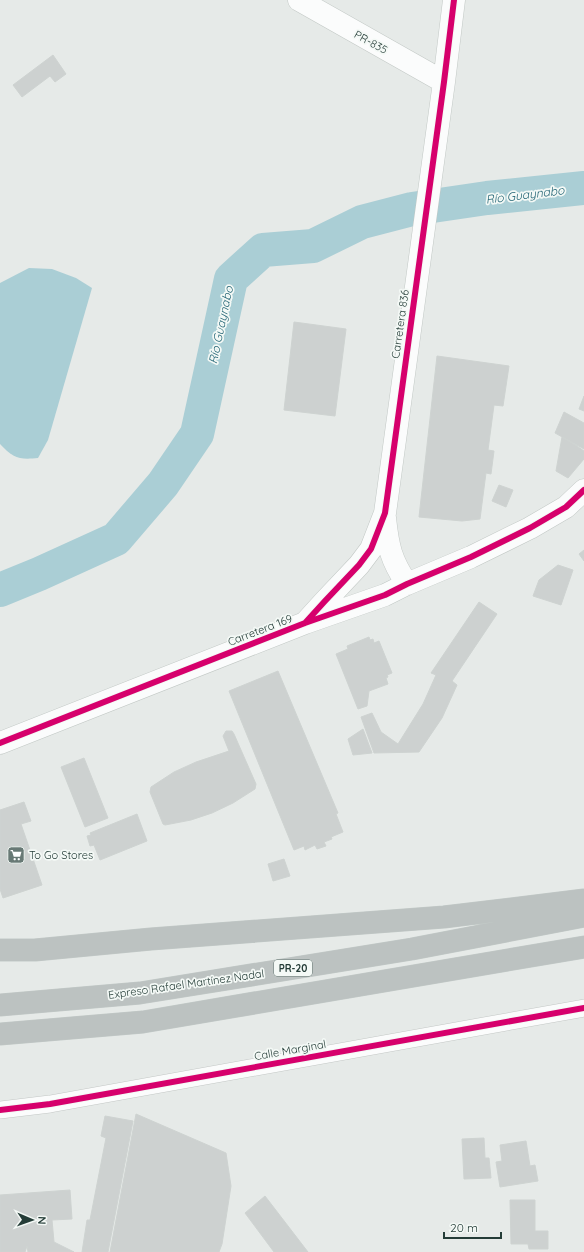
<svg xmlns="http://www.w3.org/2000/svg" width="584" height="1252" viewBox="0 0 584 1252" font-family="Quicksand,sans-serif">
<style>
.water{fill:#aaced5}
.lines{fill:none;stroke-linecap:round;stroke-linejoin:round}
.river{stroke:#aaced5;stroke-width:34}
.building{fill:#cdd1d0;stroke:#ced3d1}
.street-casing{stroke:#c3c7c5;stroke-width:18}
.secondary-casing{stroke:#c2c8c5;stroke-width:23}
.highway-casing{stroke:#c2c9c7;stroke-width:23}
.street{stroke:#fbfcfc;stroke-width:17}
.secondary{stroke:#fbfcfc;stroke-width:22}
.highway{stroke:#bcc2c1;stroke-width:22}
.cycleway-casing{stroke:#f4f9f6;stroke-width:8}
.cycleway{stroke:#d6006c;stroke-width:6}
.labels{text-anchor:middle;stroke-width:3.5;stroke-linejoin:round;paint-order:stroke}
.shield{fill:#f4f9f6;stroke:#627570;stroke-width:1}
.shield-label{font-size:10px;font-weight:bold;fill:#243c37}
.street-label{font-size:11px;fill:#243c37;stroke:#f4f9f6}
.poi-label{font-size:11px;fill:#243c37;stroke:#f4f9f6;text-anchor:start}
.water-label{font-size:12px;font-style:italic;fill:#226474;stroke:#f4f9f6}
</style>
<rect width="100%" height="100%" fill="#e6eae8"/>
<!-- water -->
<path class="water" d="M29,268l23,1 24,9 16,10 -44,152 -10,18c-19,2 -25,0 -38,-14v-161z"/>
<g class="lines">
<!-- river -->
<path class="river" d="M0,590l39,-16 77,-35 47,-55 34,-50 34,-155 32,-29 50,-4 49,-24 50,-13 75,-11 97,-10"/>
</g>
<!-- building -->
<path class="building" d="M53,55l13,19 -11,8 -5,-6 -28,21 -9,-12z
M294,322l52,7 -11,87 -51,-6z
M437,356l72,10 -6,40 -9,-1 -6,45 6,1 -3,23 -5,-1 -6,46 -18,2 -43,-4z
M584,396v15l-5,-2z
M564,412l20,11v26l-29,-16z
M562,437l15,9 7,5v8l-16,19 -12,-7z
M499,485l14,5 -7,17 -14,-6z
M584,550v11l-5,-7z
M558,565l15,5 -12,35 -28,-9 6,-16z
M479,602l18,12 -45,67 5,4 -15,33 -23,34 -45,1 -13,-36 11,-4 9,19 17,12 25,-40 13,-29 -5,-2z
M369,637l1,3 3,-1 1,4 5,-2 13,32 -5,2 1,2 -2,1 2,6 -19,7 -2,15 -9,3 -22,-55 12,-5 -1,-3z
M278,671l60,142 -2,1 7,18 -12,5 1,2 -8,3 2,4 -9,3 -2,-4 -10,5 -1,-4 -10,4 -65,-159z
M363,729l9,24 -19,2 -5,-16z
M226,731h6l2,3 22,50 -1,5 -22,14 -21,10 -21,7 -26,5 -2,-1 -13,-32 1,-5 23,-15 22,-10 33,-11 -6,-15z
M84,758l24,60 -23,9 -24,-60z
M24,802l7,19 -10,3 21,61 -39,13 -3,-9v-79z
M137,814l10,27 -47,19 -6,-15 -4,1 -3,-10 4,-1 -1,-2z
M284,859l6,17 -17,5 -5,-17z
M136,1114l90,39 5,33 -9,58 -3,8h-109z
M105,1116l28,5 -25,131h-26l5,-32h3l16,-82 -5,-2z
M484,1138l1,20h4l2,20 -27,1 -2,-40z
M526,1141l4,25 5,-1 3,16 -38,6 -4,-25 6,-1 -2,-16z
M70,1190l2,29 -20,1 2,22 20,10h-46l-1,-6 -2,6h-25v-57z
M265,1196l43,56h-34l-29,-39z
M510,1200h25v31h13v18h-19l-1,-5h-17z"/>
<g class="lines">
<defs>
<path id="street" d="M0,1110l50,-6 534,-96"/>
<path id="secondary" d="M299,0l145,82
M385,518c3,29 6,42 22,66
M305,623l20,-22 34,-36 12,-16 14,-36 59,-431 10,-82
M0,743l305,-120 80,-28 22,-11 64,-27 59,-29 36,-21 18,-17"/>
<path id="highway" d="M0,950h35l116,-11 293,-22 140,-17
M0,1005l140,-12 272,-44 172,-33
M0,1034l143,-12 441,-75"/>
</defs>
<!-- street casing -->
<use href="#street" class="street-casing"/>
<!-- secondary casing -->
<use href="#secondary" class="secondary-casing"/>
<!-- highway casing -->
<use href="#highway" class="highway-casing"/>
<!-- street -->
<use href="#street" class="street"/>
<!-- secondary -->
<use href="#secondary" class="secondary"/>
<!-- highway -->
<use href="#highway" class="highway"/>
<defs>
<path id="cycleway" d="M305,623l20,-22 34,-36 12,-16 14,-36 59,-431 10,-82
M0,743l305,-120 80,-28 22,-11 64,-27 59,-29 36,-21 18,-17
M0,1110l50,-6 534,-96"/>
</defs>
<!-- cycleway casing -->
<use href="#cycleway" class="cycleway-casing"/>
<!-- cycleway -->
<use href="#cycleway" class="cycleway"/>
</g>
<!-- icons -->
<defs>
<symbol id="supermarket-square" viewBox="-11 -11 22 22"><rect x="-9" y="-9" width="18" height="18" rx="4" fill="#687975" stroke="#f4f9f6"/><path d="M-6-5.5h2.5l.6 2H6L4.5 2H-2.5L-4.4-4H-6ZM-1.5 3.2a1.3 1.3 0 1 0 .1 0ZM3 3.2a1.3 1.3 0 1 0 .1 0Z" fill="#fff"/></symbol>
</defs>
<g fill-rule="evenodd">
<use href="#supermarket-square" x="6" y="845" width="20" height="20"/>
</g>
<g class="labels">
<!-- shield labels -->
<rect class="shield" x="274" y="960" width="38" height="16" rx="3"/>
<g class="shield-label">
<text x="293" y="972">PR-20</text>
</g>
<!-- street labels -->
<g class="street-label">
<text transform="translate(371 42) rotate(29)" y="4">PR-835</text>
<text transform="translate(400 324) rotate(-82)" y="4">Carretera 836</text>
<text transform="translate(260 630) rotate(-21)" y="4">Carretera 169</text>
<text transform="translate(186 984) rotate(-8)" y="4">Expreso Rafael Martínez Nadal</text>
<text transform="translate(290 1050) rotate(-10)" y="4">Calle Marginal</text>
</g>
<!-- poi labels -->
<g class="poi-label">
<text x="29" y="859">To Go Stores</text>
</g>
<!-- water labels -->
<g class="water-label">
<text transform="translate(525 195) rotate(-7)" y="4">Río Guaynabo</text>
<text transform="translate(221 325) rotate(-78)" y="4">Río Guaynabo</text>
</g>
</g>
<!-- north arrow -->
<g transform="translate(32 1220) rotate(92)" stroke="#f4f9f6" stroke-width="3" paint-order="stroke">
<path d="M0-3L7 15L0 10L-7 15Z" fill="#243c37"/>
<text y="-6" font-size="11" font-weight="bold" text-anchor="middle" fill="#243c37">N</text>
</g>
<!-- scale -->
<path d="M444 1232v6h57v-6" fill="none" stroke="#243c37" stroke-width="2"/>
<text x="450" y="1232" font-size="12" fill="#243c37" stroke="#f4f9f6" stroke-width="3" paint-order="stroke">20 m</text>
</svg>
